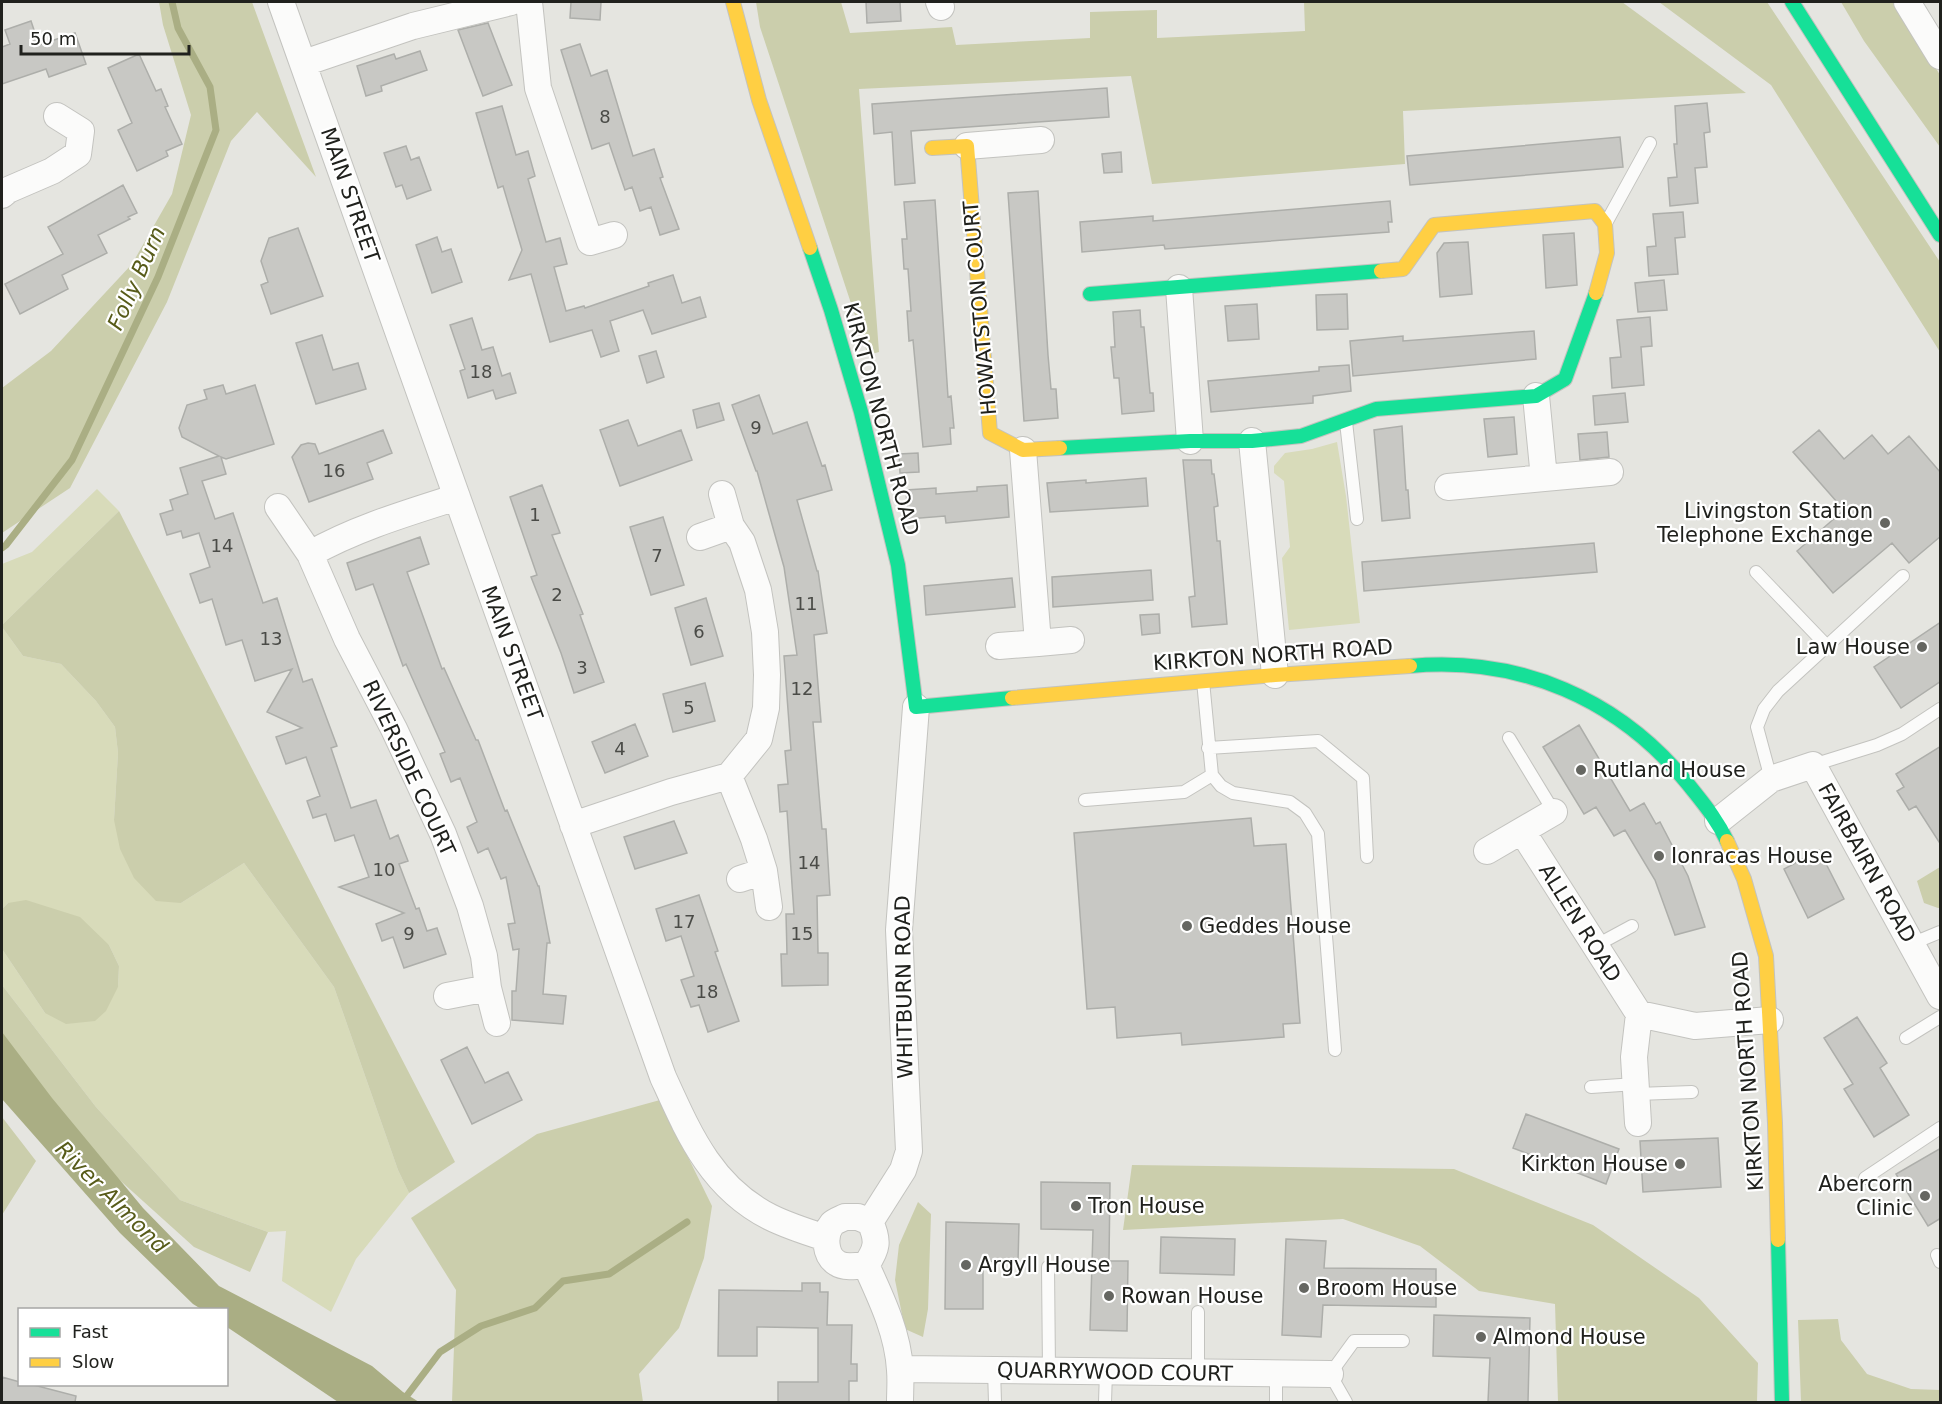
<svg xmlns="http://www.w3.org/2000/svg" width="1942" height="1404" viewBox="0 0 1942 1404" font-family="'DejaVu Sans',sans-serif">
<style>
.green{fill:#d8dbba}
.forest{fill:#cbceac}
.water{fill:#aaae84}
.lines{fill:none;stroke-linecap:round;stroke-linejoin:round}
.stream{stroke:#aaae84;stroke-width:7}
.building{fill:#c8c8c4;stroke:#adaeaa;stroke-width:1.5}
.lane-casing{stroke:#c3c3bf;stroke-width:14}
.street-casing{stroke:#c3c3bf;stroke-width:28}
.fast-casing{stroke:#c3c3bf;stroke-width:16}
.slow-casing{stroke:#c3c3bf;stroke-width:16}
.lane{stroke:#fbfbfa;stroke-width:12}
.street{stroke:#fbfbfa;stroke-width:26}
.fast{stroke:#16e098;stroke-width:14}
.slow{stroke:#ffcf43;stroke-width:14}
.poi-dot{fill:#656661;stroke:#fff;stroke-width:2}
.labels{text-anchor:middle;stroke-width:4.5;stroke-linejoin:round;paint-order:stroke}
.number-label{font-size:18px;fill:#4a4b47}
.street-label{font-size:21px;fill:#20211d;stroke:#fff}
.poi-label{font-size:21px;fill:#20211d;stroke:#fff;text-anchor:start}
.water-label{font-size:22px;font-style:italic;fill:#575b19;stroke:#fff}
</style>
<rect width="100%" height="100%" fill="#e5e5e0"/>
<!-- green -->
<path class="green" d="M1337,442l9,54 14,127 -71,7 -7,-72 8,-11 -6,-66 -10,-8v-7l11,-13 27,-4z
M97,489l22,22 -117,114v-61l30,-12z
M2,627l21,29 38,8 35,37 19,26 3,26 -4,67 67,83 63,-40 90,124 64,183 11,23 -53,66 -25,53 -49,-31 4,-50 -18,1 -88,-32 -84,-93 -94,-122v-36l43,64 73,-26 1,-21 -10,-21 -101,-42 -6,6z"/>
<!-- forest -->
<path class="forest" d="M159,2h93l64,175 -59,-65 -26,29 -64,161 -97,186 -68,45v-145l49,-37 81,-87 40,-70 19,-79 -28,-90z
M756,2h85l9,31 102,-6 4,18 134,-7v-26l67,-2v28l148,-7 -1,-29h318l124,91 -343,18 2,53 -253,20 -21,-108 -272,13 20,263 -11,3 -108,-328z
M1659,2h108l173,260v90l-169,-267z
M1841,2h54l45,73v72l-76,-106z
M119,511l336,651 -46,31 -11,-23 -64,-183 -90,-124 -63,40 -25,-2 -22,-23 -14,-29 -6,-29 4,-67 -3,-26 -19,-26 -35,-37 -38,-8 -21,-29v-2z
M1940,867v41h-2l-14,-5 -7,-22z
M26,900l54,17 29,28 10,21 -1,21 -12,24 -11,10 -29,3 -21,-11 -43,-64v-40l6,-6z
M2,985l94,122 84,93 88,32 -18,40 -56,-25 -121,-109 -71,-93z
M660,1100l52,106 -8,52 -25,70 -40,46 4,28h-191l4,-112 -45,-72 126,-84z
M2,1117l34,44 -34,54z
M1132,1165l322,4 139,56 106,73 59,65 -1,39h-199l-3,-98 -76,-13 -59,-45 -77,-27 -220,11z
M918,1202l13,12 -3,95 -5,28 -18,-8 -10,-49 4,-35z
M1838,1319l3,21 26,34 44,15 29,1v12h-139l-3,-82z"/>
<!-- water -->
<path class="water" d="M2,1032l50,66 91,110 76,78 153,80 31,26 16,10h-81l-111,-75 -1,-17 -25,-1 -8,-5 -73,-71 -118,-134z"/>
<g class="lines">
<!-- stream -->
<path class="stream" d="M2,548l4,-3 66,-85 86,-183 58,-147 -6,-43 -32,-59 -6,-26
M402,1402l38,-50 41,-26 54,-18 28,-27 46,-7 78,-52"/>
</g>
<!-- building -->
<path class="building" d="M571,2h30l-1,18 -30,-2z
M866,2h34l1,19 -34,2z
M31,21l8,24 36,-12 11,31 -37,13 -3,-8 -44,15v-37l8,-3 -5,-14z
M488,23l24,62 -29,11 -25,-66z
M580,44l11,32 16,-6 26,86 21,-7 9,28 -3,1 19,51 -19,6 -9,-28 -11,4 -8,-24 -7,3 -16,-47 -17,6 -31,-99z
M420,51l7,19 -46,16 1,5 -16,5 -9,-30 37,-12 2,5z
M139,54l17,37 5,-2 7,17 -3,1 17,37 -16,7 2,5 -31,15 -19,-41 14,-7 -24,-55z
M1107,88l2,29 -198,14 4,52 -20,2 -3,-53 -18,2 -2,-30z
M1707,103l3,29 -6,1 3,34 -12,1 3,35 -28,3 -2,-28 9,-1 -3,-33h3l-2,-38z
M502,106l14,49 12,-4 7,25 -7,3 18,63 14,-4 7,26 -13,3 12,44 18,-5 1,2 64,-22 -1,-3 25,-8 9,28 18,-6 6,20 -54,17 -9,-24 -33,11 9,30 -18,6 -9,-27 -42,12 -19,-68 -22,6 13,-30 -19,-64 -5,2 -22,-75z
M1620,137l3,30 -213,18 -3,-29z
M406,146l5,14 8,-3 12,33 -24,9 -5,-14 -6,2 -12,-34z
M1121,152l1,20 -18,1 -2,-19z
M123,185l14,28 -9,4 2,2 -32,16 9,18 -45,22 6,14 -48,25 -15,-30 58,-30 -15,-27z
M1038,191l10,164 3,34h5l2,29 -34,3 -16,-228z
M935,200l13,197 3,-1 3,32h-4l1,16 -28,3 -10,-107 -4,1 -2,-30h4l-3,-42h-4l-2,-30h5l-3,-37z
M1390,201l2,21h-4l1,10 -224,17 -1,-4 -82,7 -2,-30 73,-6v5l48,-4z
M1683,212l2,25 -10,1 3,36 -29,2 -2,-29 9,-1 -3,-32z
M298,228l25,68 -52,18 -10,-29 7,-3 -7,-21 8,-23z
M1574,233l3,52 -31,3 -3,-53z
M437,237l5,15 9,-3 11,33 -30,11 -16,-48z
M1468,242l4,52 -32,3 -3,-44 7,-10z
M1664,280l3,30 -29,2 -3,-29z
M1347,294l1,35 -31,1 -1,-35z
M1257,304l2,35 -31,2 -3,-35z
M1140,310l1,17h3l6,66h3l1,18 -32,3 -3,-36h-5l-3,-31h4l-2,-35z
M1650,317l2,29 -11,1 3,38 -32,3 -2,-30 11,-1 -4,-37z
M472,318l10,32 11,-3 9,29 8,-3 6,20 -20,6 -3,-9 -25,8 -8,-27 5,-2 -15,-44z
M1534,331l2,28 -183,17 -3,-35 53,-5v5z
M322,335l11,35 25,-7 8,26 -50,15 -20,-61z
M656,351l8,26 -17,6 -8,-27z
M1349,365l2,26 -38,5v7l-102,9 -3,-31 111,-10v-4z
M223,385l3,9 29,-9 19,59 -48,15 -5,-2 5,17 -24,7 13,38 18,-6 30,90 14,-5 26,84 9,-3 25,67 -6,2 20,60 25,-8 14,39 8,-4 10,26 -9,3 17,45 3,-1 8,23 10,-3 9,26 -42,14 -11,-31 -11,4 -6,-17 28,-11 -65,-26 30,-10 -15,-42 -19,6 -9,-27 -13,4 -6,-17 13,-5 -14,-39 -20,7 -10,-27 26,-9 -35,-16 25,-43 -37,12 -13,-41 -16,5 -14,-46 -12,4 -10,-29 20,-7 -11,-34 -16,5 -2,-7 -14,4 -7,-21 13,-4 -3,-10 18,-6 -8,-26 39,-12 -37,-19 -3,-9 8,-23 20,-6 -3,-9z
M1625,393l3,29 -33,3 -2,-29z
M759,395l14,39 34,-12 15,44 3,-1 7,25 -35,10 20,71h1l9,62 -13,2 7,87h-8l9,107h4l4,66 -13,1 1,57h10v32l-46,1 -1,-32h6l-1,-40h8l-7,-103 -7,1 -2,-27 10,-1 -3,-33 6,-1 -7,-94 13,-1 -13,-88 -27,-96h-1l-24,-66z
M719,403l5,17 -27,8 -4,-18z
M1514,417l3,37 -29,3 -4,-38z
M628,420l10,26 43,-16 11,30 -72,26 -20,-56z
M1402,426l4,64h2l2,28 -28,3 -8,-91z
M383,430l9,23 -25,10 6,16 -64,23 -17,-45 9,-12 7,-2 7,1 4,10z
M1819,430l25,29 28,-24 16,19 21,-18 32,37v63l-32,27 -17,-20 -59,50 -36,-42 47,-41 -51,-58z
M1607,432l2,25 -29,3 -2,-26z
M918,453l1,19 -19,1 -1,-19z
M1183,460h28l1,14h2l4,32 -4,1 3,34h3l7,83 -35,3 -3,-30 6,-1z
M1146,478l2,28 -98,6 -3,-29 39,-3v3z
M542,485l18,48 -8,2 31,79 -3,1 24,67 -30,11 -13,-40 -30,-76 6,-2 -27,-78z
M1007,485l2,32 -63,6 -1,-7 -37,3 -2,-29 30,-2v6l41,-3v-4z
M663,517l21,68 -33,10 -21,-68z
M420,537l9,27 -22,8 35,97 2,-1 32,72h2l27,71 2,-1 31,76h1l11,57h-3l-4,51 23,2 -3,28 -51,-4v-29h4l3,-42 -6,1 -5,-26 7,-1 -9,-46 -5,2 -13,-31 -10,5 -11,-26 10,-5 -17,-44 -9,4 -11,-28 5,-2 -39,-88 -3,2 -30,-82 -17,6 -9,-27z
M1594,543l3,29 -233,19 -2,-29z
M1151,570l2,30 -100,7 -1,-30z
M1012,578l3,29 -89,8 -2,-29z
M706,598l17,58 -32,9 -16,-57z
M1159,614l1,19 -18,2 -2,-20z
M1941,622v59l-40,27 -27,-41z
M705,683l10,38 -42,11 -10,-38z
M635,724l13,32 -43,17 -13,-31z
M1579,725l51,86 14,-8 12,21 4,-2 28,54 17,51 -30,8 -20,-55 -30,-50 -11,6 -18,-29 -12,7 -41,-67z
M1941,746v99l-25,-39 -7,4 -12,-19 7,-4 -8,-13z
M1251,818l3,28 32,-2 14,179 -17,1 1,13 -102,8 -1,-12 -64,5 -2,-31 -28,2 -13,-176z
M674,821l13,32 -52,16 -11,-32z
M1819,850l25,49 -36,19 -24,-49z
M699,895l19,56 -3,1 24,69 -31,11 -9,-27 -8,2 -10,-27 13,-4 -13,-40 -15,5 -10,-32z
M1857,1017l30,46 -7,5 29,47 -35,22 -30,-48 9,-5 -29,-46z
M467,1047l18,36 23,-11 14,28 -50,24 -31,-64z
M1526,1114l93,35 -13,35 -93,-36z
M1718,1138l3,49 -78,5 -3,-51z
M1941,1148v70l-13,8 -32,-52z
M1041,1182l69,1 -1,78h19l-1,70 -37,-1 3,-100 -52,-1z
M946,1222l73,2 -1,38 -35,-1v48h-38z
M1161,1237l74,2 -1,36 -74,-2z
M1286,1239l40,2 -2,27 112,1v38l-113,-2 -2,32 -39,-2z
M802,1283h18v9h8l-1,33h25l-1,39h6v17h-8v21h-71v-20h40v-54l-61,-1v29h-39l1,-66 83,1z
M1434,1315l96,3 -2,84h-40l2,-44 -57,-2z
M2,1377l18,5v2h10l46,12 -1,6h-73z"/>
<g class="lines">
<defs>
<path id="lane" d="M1606,223l44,-80
M1346,422l11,97
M1756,572l71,74
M1203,681l9,94 9,11 12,7 57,9 15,11 13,21 17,216
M1509,738l45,74
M1208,748l110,-7 45,37 4,79
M1813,765l64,-20 25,-11 38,-25
M1771,779l-14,-52 7,-18 14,-18 125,-115
M1085,800l99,-8 28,-17
M1911,944l29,-12
M1595,946l37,-20
M1906,1038l34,-21
M1591,1087l45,-3
M1637,1094l55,-2
M1865,1178l75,-50
M1937,1255l3,7
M1048,1267l1,104
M994,1370l1,32
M1198,1372v-60
M1276,1373v29
M1105,1402l1,-30
M1346,1402l-16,-28 24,-33h49"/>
<path id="street" d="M281,2l382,1075c26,57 48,110 107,140 18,9 37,15 56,21
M529,2l9,86 52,154 24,-7
M939,2l2,5
M1907,2l33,54
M304,63l109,-37 98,-24
M967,146l74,-6
M2,195l6,-5 44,-19 26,-17 3,-23 -24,-15
M1179,288l11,153
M1252,441l23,234
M1023,450l15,193 33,-3
M1544,478l66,-6
M1448,487l96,-9 -8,-82
M722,494l9,32
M457,497c-50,16 -101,31 -147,57l37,85 47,90 49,105 27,72 14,50 4,32 9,35
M278,507l32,47
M999,646l39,-3
M729,776l25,63 10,32 5,36
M1718,821l53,-42 42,-14 127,231
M573,825l98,-33 58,-16 30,-37 7,-31 1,-33 -2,-43 -7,-42 -16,-48 -11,-16 -31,11
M1522,831l117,183 -5,43 4,66
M1487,851l67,-39
M740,879l24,-8
M447,996l41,-8
M1639,1014l56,12 75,-6
M845,1217h13l12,5c9,19 7,27 -4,43 -9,1 -22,3 -29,-2 -12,-7 -14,-28 -5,-39 3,-3 9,-5 13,-7z
M870,1222l33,-52 6,-19 -10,-221 17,-223
M866,1265c15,33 32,68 34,105 1,11 0,22 0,32
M900,1369l430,5"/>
<path id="fast" d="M1792,2l148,233
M810,248l21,62 30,102 37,153 18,142 96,-9
M1090,294l291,-23
M1060,448l130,-7h62l49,-5 75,-27 160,-13 29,-17 31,-86
M1410,666c110,-10 209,33 278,118 15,19 29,35 39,57
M1778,1240l4,162"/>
<path id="slow" d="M733,2l26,98 51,148
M932,148l35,-2 23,287 33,17 37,-2
M1381,271l22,-2 31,-44 161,-14 10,13 2,29 -11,40
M1012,698l263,-23 135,-9
M1727,841l17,38 22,77 9,167 3,117"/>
</defs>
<!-- lane casing -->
<use href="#lane" class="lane-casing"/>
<!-- street casing -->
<use href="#street" class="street-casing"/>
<!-- fast casing -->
<use href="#fast" class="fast-casing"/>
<!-- slow casing -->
<use href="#slow" class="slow-casing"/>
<!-- lane -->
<use href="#lane" class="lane"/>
<!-- street -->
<use href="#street" class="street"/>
<!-- fast -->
<use href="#fast" class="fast"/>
<!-- slow -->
<use href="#slow" class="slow"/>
</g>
<!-- markers -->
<g class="poi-dot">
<circle cx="1885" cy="523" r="6"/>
<circle cx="1922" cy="647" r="6"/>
<circle cx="1581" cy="770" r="6"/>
<circle cx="1659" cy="856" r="6"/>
<circle cx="1187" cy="926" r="6"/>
<circle cx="1680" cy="1164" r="6"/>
<circle cx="1925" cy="1196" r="6"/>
<circle cx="1076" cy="1206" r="6"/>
<circle cx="966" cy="1265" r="6"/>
<circle cx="1304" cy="1288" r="6"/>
<circle cx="1109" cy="1296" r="6"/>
<circle cx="1481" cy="1337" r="6"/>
</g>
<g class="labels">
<!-- number labels -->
<g class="number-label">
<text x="605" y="123">8</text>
<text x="481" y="378">18</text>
<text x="756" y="434">9</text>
<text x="334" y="477">16</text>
<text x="535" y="521">1</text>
<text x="222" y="552">14</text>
<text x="657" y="562">7</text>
<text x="557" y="601">2</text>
<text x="806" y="610">11</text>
<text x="699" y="638">6</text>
<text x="271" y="645">13</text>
<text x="582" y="674">3</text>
<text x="802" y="695">12</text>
<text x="689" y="714">5</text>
<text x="620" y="755">4</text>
<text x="809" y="869">14</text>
<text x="384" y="876">10</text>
<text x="684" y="928">17</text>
<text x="409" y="940">9</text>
<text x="802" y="940">15</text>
<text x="707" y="998">18</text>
</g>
<!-- street labels -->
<g class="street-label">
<text transform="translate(350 195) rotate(71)" y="7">MAIN STREET</text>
<text transform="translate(980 308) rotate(-95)" y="7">HOWATSTON COURT</text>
<text transform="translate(881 419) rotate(75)" y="7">KIRKTON NORTH ROAD</text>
<text transform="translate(512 653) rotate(70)" y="7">MAIN STREET</text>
<text transform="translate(1273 655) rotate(-4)" y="7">KIRKTON NORTH ROAD</text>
<text transform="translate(409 768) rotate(65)" y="7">RIVERSIDE COURT</text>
<text transform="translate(1867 863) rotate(61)" y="7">FAIRBAIRN ROAD</text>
<text transform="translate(1580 923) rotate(58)" y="7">ALLEN ROAD</text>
<text transform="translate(904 987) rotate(-91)" y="7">WHITBURN ROAD</text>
<text transform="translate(1748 1071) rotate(-94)" y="7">KIRKTON NORTH ROAD</text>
<text transform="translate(1115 1372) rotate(1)" y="7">QUARRYWOOD COURT</text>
</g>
<!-- poi labels -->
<g class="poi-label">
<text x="1873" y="518" text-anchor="end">Livingston Station<tspan x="1873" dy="24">Telephone Exchange</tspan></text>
<text x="1910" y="654" text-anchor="end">Law House</text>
<text x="1593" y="777">Rutland House</text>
<text x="1671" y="863">Ionracas House</text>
<text x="1199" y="933">Geddes House</text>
<text x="1668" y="1171" text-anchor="end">Kirkton House</text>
<text x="1913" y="1191" text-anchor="end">Abercorn<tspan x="1913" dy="24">Clinic</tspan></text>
<text x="1088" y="1213">Tron House</text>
<text x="978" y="1272">Argyll House</text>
<text x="1316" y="1295">Broom House</text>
<text x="1121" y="1303">Rowan House</text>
<text x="1493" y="1344">Almond House</text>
</g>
<!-- water labels -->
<g class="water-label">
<text transform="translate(136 278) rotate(-66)" y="8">Folly Burn</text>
<text transform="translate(112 1197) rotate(45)" y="8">River Almond</text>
</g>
</g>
<!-- border -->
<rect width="1942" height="1404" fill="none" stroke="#20211d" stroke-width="6"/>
<!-- legend -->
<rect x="18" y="1308" width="210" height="78" fill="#ffffff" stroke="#a6a6a5" stroke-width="1.5"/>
<rect x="30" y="1328" width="30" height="9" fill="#16e098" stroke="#a6a6a5" stroke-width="1.5"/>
<text x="72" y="1338" font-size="18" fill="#20211d">Fast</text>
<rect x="30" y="1358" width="30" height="9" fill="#ffcf43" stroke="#a6a6a5" stroke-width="1.5"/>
<text x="72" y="1368" font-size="18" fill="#20211d">Slow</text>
<!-- scale -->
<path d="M21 45v9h168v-9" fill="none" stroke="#20211d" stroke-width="3"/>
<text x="30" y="45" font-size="18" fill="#20211d" stroke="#ffffff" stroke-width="4.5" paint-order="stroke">50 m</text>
</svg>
